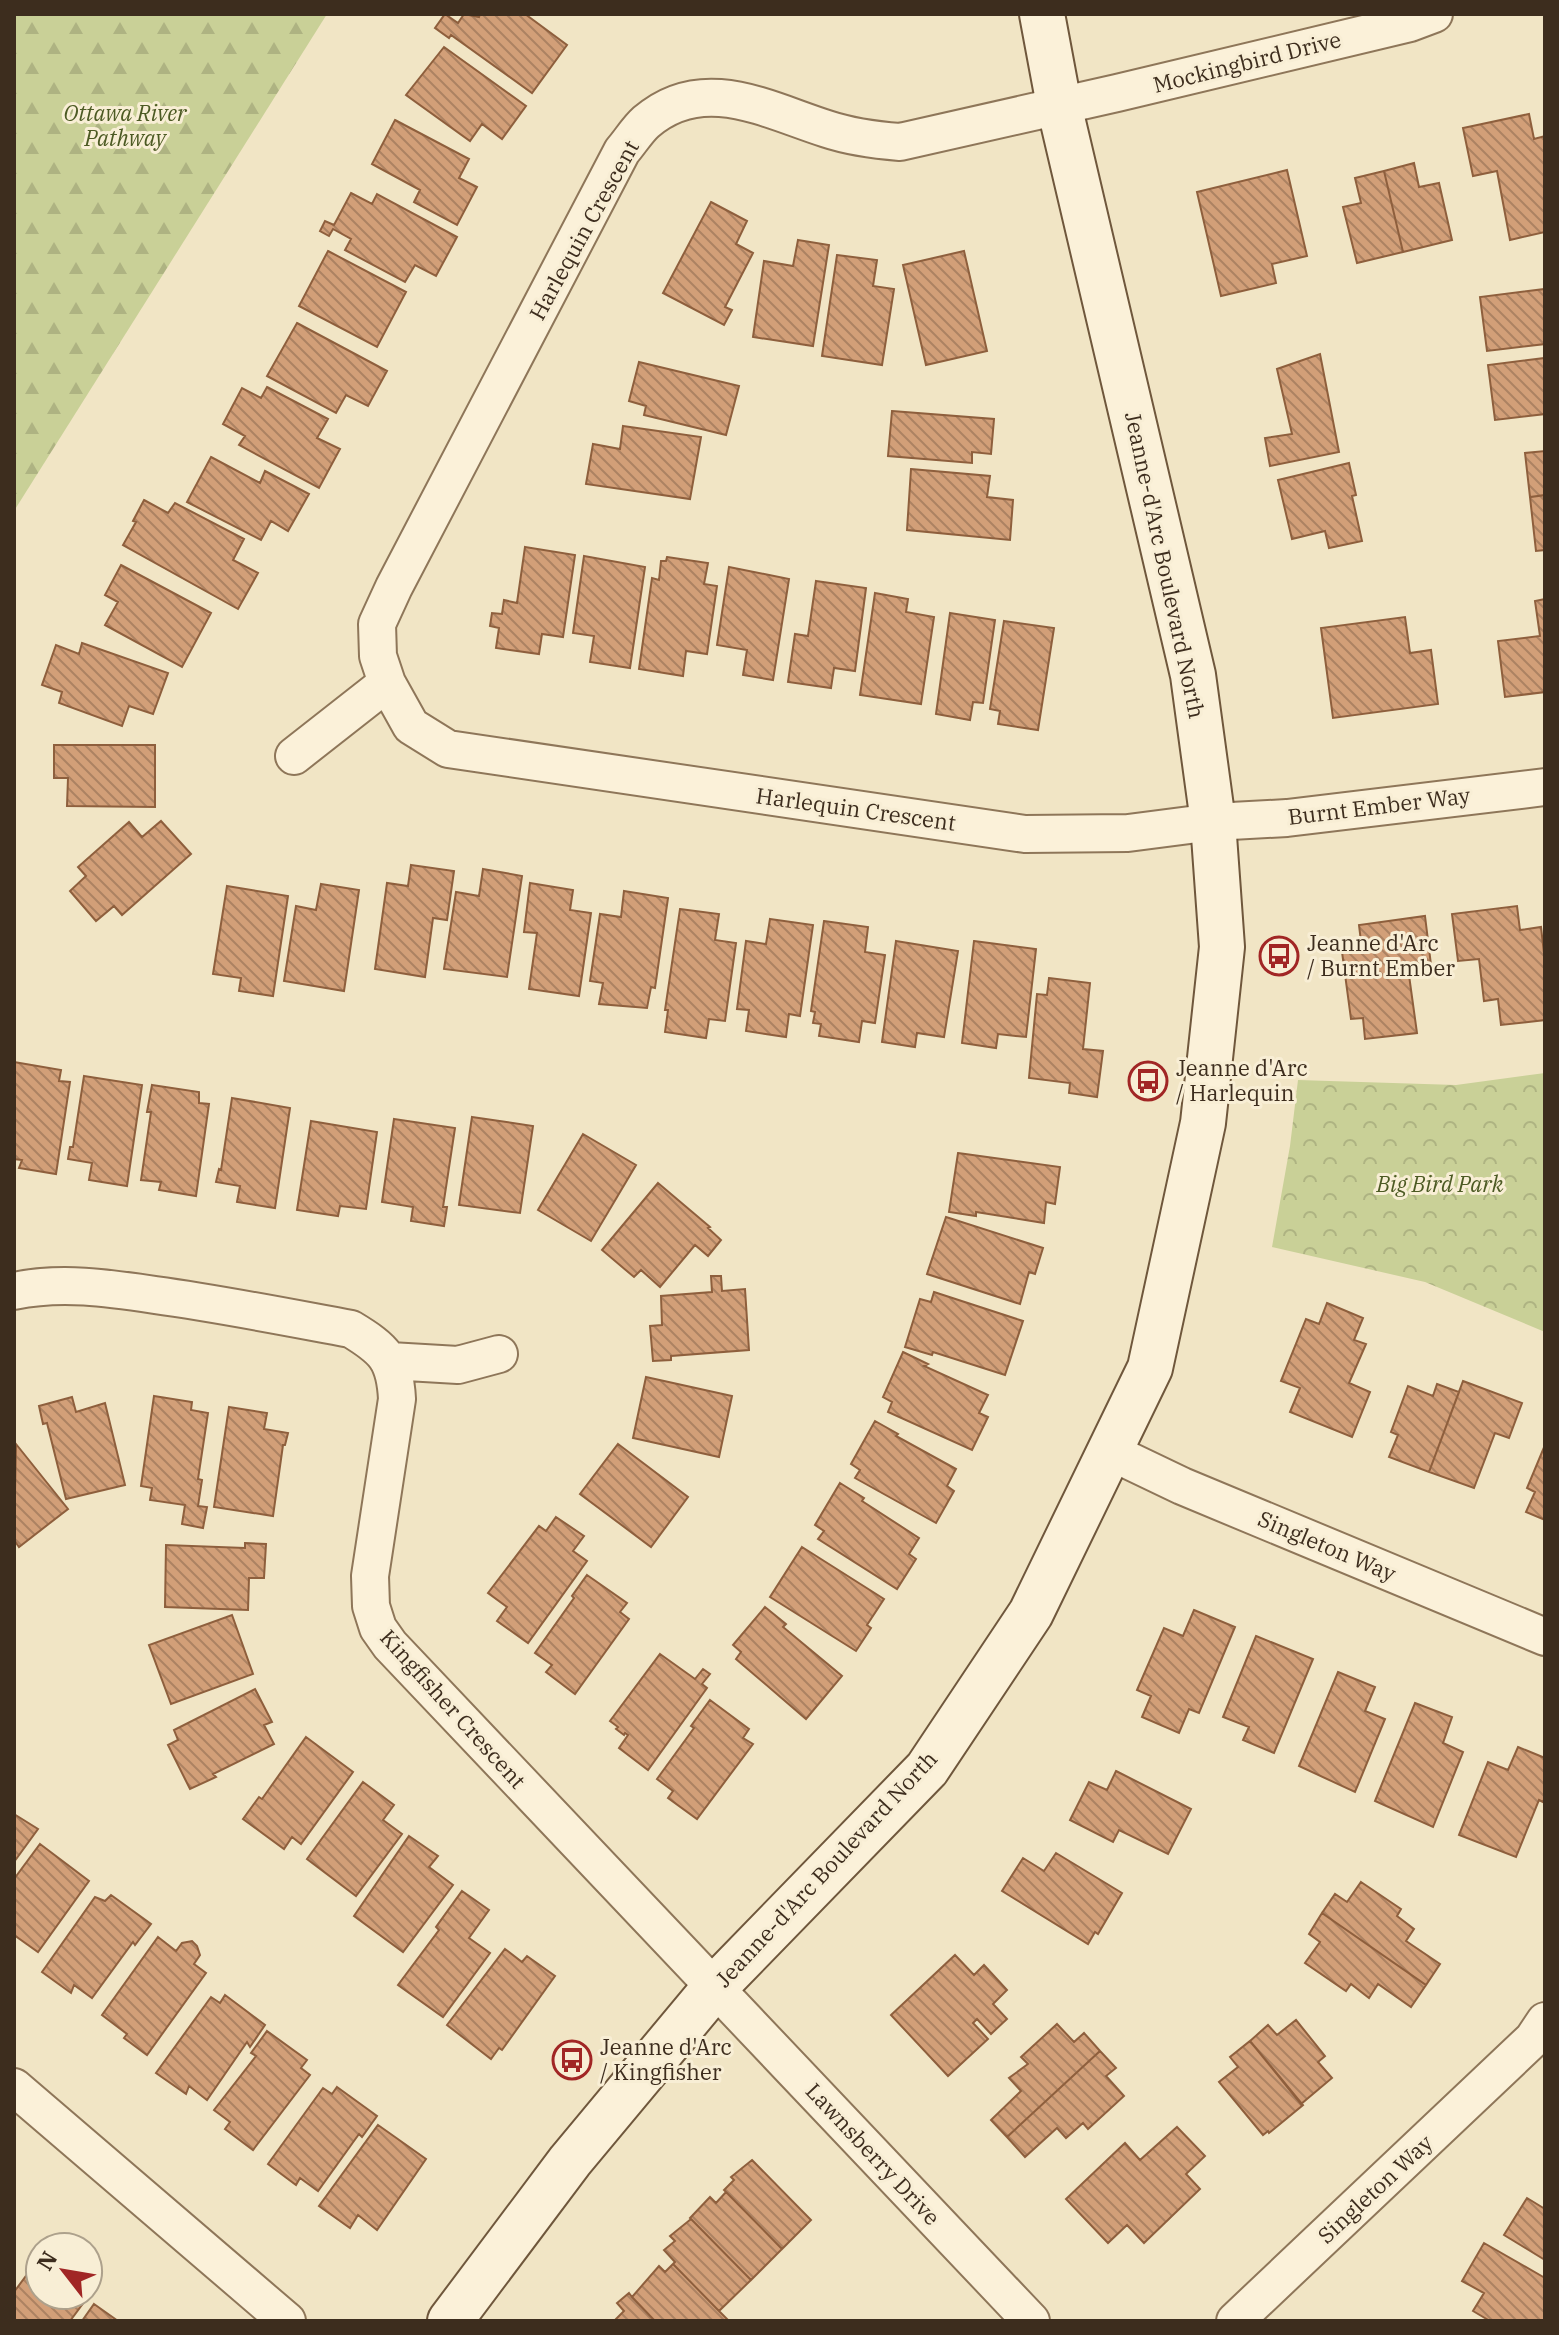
<svg xmlns="http://www.w3.org/2000/svg" width="1559" height="2335" viewBox="0 0 1559 2335" font-family="'IBM Plex Serif',serif">
<style>
.forest{fill:url(#forest-firs)}
.park{fill:url(#park-crowns)}
.building{fill:url(#building-back-hatch);stroke:#8e5f3d;stroke-width:2}
.lines{fill:none;stroke-linecap:round;stroke-linejoin:round}
.street-casing{stroke:#8e7659;stroke-width:40}
.secondary-casing{stroke:#6f573c;stroke-width:48}
.street{stroke:#fbf1d9;stroke-width:36}
.secondary{stroke:#fbf1d9;stroke-width:44}
.labels{text-anchor:middle;stroke-width:6;stroke-linejoin:round;paint-order:stroke}
.street-label{font-size:22px;fill:#3d2d1e;stroke:#f8eed5}
.park-label{font-size:22px;font-style:italic;fill:#4c5a23;stroke:#f8eed5}
.poi-label{font-size:22px;fill:#3d2d1e;stroke:#f8eed5;text-anchor:start}
</style>
<defs>
<pattern id="forest-firs" width="22" height="20" patternUnits="userSpaceOnUse" patternTransform="scale(2)"><rect width="22" height="20" fill="#c9d097"/><path d="M5 1l3.5 6h-7zM16 11l3.5 6h-7z" fill="#aeb382"/></pattern>
<pattern id="park-crowns" width="20" height="18" patternUnits="userSpaceOnUse" patternTransform="scale(2)"><rect width="20" height="18" fill="#c9d097"/><path d="M2 6a3 3 0 1 1 6 0M12 15a3 3 0 1 1 6 0" fill="none" stroke="#aeb382"/></pattern>
<pattern id="building-back-hatch" width="6" height="6" patternUnits="userSpaceOnUse" patternTransform="scale(2)"><rect width="6" height="6" fill="#d29f78"/><path d="M-1 5l2 2M0 0l6 6M5-1l2 2" fill="none" stroke="#ac8262"/></pattern>
</defs>
<rect width="100%" height="100%" fill="#f1e5c5"/>
<!-- forest -->
<path class="forest" d="M14,14h313l-313,497z"/>
<!-- park -->
<path class="park" d="M1545,1073v259l-120,-50 -153,-35 18,-101 8,-66 158,5z"/>
<!-- building -->
<path class="building" d="M445,14l13,9 6,-9 15,3 1,-3h45l42,31 -35,48 -81,-58 -2,3 -14,-10z
M444,47l82,59 -24,33 -20,-15 -12,17 -64,-46z
M1529,114l5,25 11,-3v96l-35,8 -13,-69 -24,5 -10,-48z
M395,120l74,39 -10,19 18,9 -20,38 -43,-23 6,-12 -48,-26z
M1414,163l5,24 20,-4 13,57 -49,12 -19,-81z
M1287,170l20,86 -35,8 4,19 -55,13 -24,-104z
M1384,171l19,81 -46,11 -14,-56 18,-4 -6,-25z
M351,193l21,11 5,-10 80,43 -21,39 -21,-11 -10,17 -60,-32 6,-11 -18,-10 -4,7 -9,-5 5,-10 9,4z
M711,202l36,19 -11,23 17,9 -28,54 7,3 -8,15 -61,-32z
M798,240l31,5 -16,101 -60,-9 11,-76 29,5z
M328,251l78,41 -29,55 -78,-41z
M964,251l23,100 -61,14 -23,-100z
M837,255l40,5 -4,26 21,3 -12,76 -60,-9z
M1545,289v55l-58,7 -7,-54z
M297,323l90,48 -19,35 -22,-11 -10,18 -69,-37z
M1320,354l19,98 -69,14 -5,-28 27,-4 -15,-65z
M1545,358v56l-50,6 -7,-55z
M639,362l100,24 -13,49 -82,-20 2,-9 -17,-5z
M267,387l61,32 -11,19 23,11 -21,39 -80,-43 6,-9 -22,-12 19,-36 19,10z
M892,411l102,8 -3,35 -19,-2v11l-84,-7z
M623,426l78,11 -11,62 -104,-15 7,-40 27,5z
M1545,451v44l-15,2 -5,-44z
M211,457l49,26 5,-12 44,23 -21,37 -17,-10 -10,19 -74,-38z
M1349,463l7,32 -4,1 10,45 -33,7 -4,-17 -33,8 -14,-59z
M911,469l79,7 -3,21 26,3 -3,40 -103,-10z
M1545,495v55l-9,1 -6,-54z
M144,500l24,13 7,-10 69,36 -11,21 25,13 -20,36 -115,-64 13,-23 -3,-1z
M525,547l50,8 -12,82 -21,-3 -3,20 -43,-6 3,-20 -9,-2 2,-13 10,1 2,-14 13,3z
M584,556l61,11 -15,101 -40,-6 4,-26 -21,-3z
M667,557l41,6 -4,21 13,2 -10,68 -21,-3 -3,25 -44,-7 13,-91 7,2 2,-19h5z
M121,565l90,48 -29,54 -77,-42 13,-23 -13,-7z
M729,567l60,12 -16,101 -30,-5 4,-25 -30,-5z
M816,581l50,7 -11,83 -21,-3 -3,20 -43,-6 7,-48 13,2z
M875,593l33,6 -2,13 28,5 -13,87 -61,-9z
M1545,599v93l-40,5 -7,-56 42,-5 -5,-35z
M950,613l45,7 -12,83 -10,-1 -3,18 -34,-6z
M1405,617l5,36 21,-3 7,54 -105,14 -12,-90z
M1004,621l50,7 -16,102 -40,-6 2,-13 -10,-2z
M82,643l86,30 -15,41 -24,-8 -7,20 -63,-23 3,-11 -20,-7 14,-40 23,9z
M54,745h101v62l-88,-1 1,-28h-14z
M161,821l30,33 -69,61 -8,-9 -18,15 -26,-30 16,-15 -8,-9 51,-45 13,15z
M411,865l43,6 -7,49 -14,-2 -8,59 -50,-8 12,-86 21,3z
M483,869l39,7 -15,101 -63,-8 12,-77 23,4z
M530,883l43,7 -3,20 21,3 -12,83 -50,-7 8,-56 -13,-1z
M321,884l38,6 -15,101 -60,-10 12,-75 20,4z
M227,886l61,10 -15,100 -34,-5 2,-13 -28,-4z
M624,891l44,7 -13,90 -4,-1 -4,21 -48,-4 4,-21 -13,-2 10,-67 21,3z
M1517,906l3,24 21,-3 4,35v58l-44,5 -3,-26 -14,2 -5,-42 -21,2 -6,-47z
M680,909l39,5 -4,26 21,3 -11,78 -16,-2 -3,19 -41,-6 3,-22h-3z
M1425,916l6,49 -23,3 9,65 -52,6 -2,-21 -12,1 -9,-67 20,-2 -3,-25z
M770,919l43,6 -13,91 -11,-2 -3,23 -40,-6 3,-21 -12,-1 9,-68 20,3z
M824,921l44,6 -3,25 20,3 -10,68 -13,-2 -3,21 -40,-6 2,-12 -8,-1 2,-11 -4,-1z
M896,941l62,10 -14,86 -27,-4 -2,14 -33,-5z
M974,941l62,8 -10,88 -28,-3 -2,14 -34,-5z
M1049,978l41,5 -7,66 20,2 -6,46 -28,-4 1,-10 -41,-5 8,-84 10,1z
M14,1062l47,8 -2,11 11,1 -14,92 -37,-6 3,-8 -8,-1z
M84,1076l58,9 -15,101 -38,-6 3,-17 -24,-4 2,-12h3z
M152,1085l47,7v11l10,1 -13,92 -37,-6 2,-8 -20,-2 10,-68h-4z
M232,1098l58,10 -15,100 -38,-6 3,-16 -24,-4 3,-13 2,1z
M472,1117l61,9 -13,87 -61,-8z
M394,1119l61,9 -12,79h4l-3,19 -33,-5 2,-14 -31,-5z
M311,1121l66,11 -11,77 -26,-3 -2,10 -41,-6z
M583,1134l53,31 -45,76 -53,-31z
M958,1153l102,14 -5,37 -9,-2 -2,21 -68,-11v4l-27,-4z
M658,1183l52,44 -2,1 13,12 -13,16 -13,-11 -35,42 -19,-17 -7,7 -32,-27z
M946,1217l97,31 -8,26 -6,-2 -9,32 -93,-30z
M711,1276h10l1,15 23,-2 4,61 -78,6v4l-18,1 -3,-35 12,-1 -1,-29 51,-4z
M934,1292l89,29 -18,54 -72,-23 -1,3 -27,-8 15,-48 11,3z
M1327,1303l36,15 -9,22 12,4 -17,39 21,9 -18,45 -62,-25 10,-24 -19,-7 25,-62 13,5z
M903,1352l25,12 -4,2 64,29 -9,18 9,4 -16,33 -84,-38 4,-10 -9,-5z
M646,1377l86,19 -13,61 -86,-19z
M1463,1381l59,22 -13,35 -14,-5 -21,55 -45,-16z
M1437,1384l22,8 -30,80 -40,-15 9,-22 -7,-3 17,-46 25,10z
M154,1396l38,6 -1,8 17,3 -10,66 4,1 -4,26 9,1 -4,21 -21,-4 3,-19 -35,-5 2,-12 -11,-2z
M72,1397l4,15 29,-9 20,82 -59,14 -19,-76 -4,1 -4,-18z
M229,1407l38,6 -3,16 24,4 -3,12h-2l-10,71 -59,-9z
M875,1421l23,13 -2,2 60,33 -9,17 7,5 -18,32 -81,-45 5,-8 -9,-6z
M16,1444l52,65 -49,38 -5,-7z
M618,1444l70,53 -37,50 -71,-53z
M1545,1445v75l-19,-8 9,-20 -8,-4z
M840,1483l24,15 -2,3 57,37 -10,16 7,5 -19,30 -79,-50 6,-8 -9,-6z
M556,1517l28,19 -11,15 14,10 -59,82 -31,-22 10,-14 -19,-14 51,-67 7,5z
M245,1543l21,1 -2,34h-15l-1,32 -83,-3 1,-62 79,3z
M802,1547l82,52 -17,26 4,3 -15,23 -86,-54z
M587,1575l40,28 -7,9 9,7 -54,75 -29,-22 6,-7 -17,-12 39,-55 -2,-2z
M765,1607l21,17 -3,3 59,49 -36,43 -70,-60 5,-7 -8,-7z
M1194,1610l41,17 -36,86 -10,-4 -10,24 -37,-16 9,-21 -14,-6 27,-62 19,8z
M232,1615l21,59 -82,30 -22,-59z
M1256,1636l57,23 -39,94 -31,-13 6,-13 -26,-10z
M660,1654l35,25 8,-10 7,5 -8,10 5,4 -59,82 -29,-22 9,-13 -3,-2 -1,2 -8,-6 2,-2 -8,-6z
M1338,1672l37,15 -10,24 20,8 -30,73 -56,-26z
M255,1689l17,33 -8,3 10,19 -61,30 3,3 -26,12 -22,-44 10,-5 -4,-10z
M710,1700l39,29 -6,9 10,6 -56,75 -29,-21 5,-7 -16,-12 37,-51 -3,-2z
M1415,1703l37,14 -9,26 20,9 -30,75 -58,-26z
M306,1737l47,35 -52,72 -9,-7 -8,12 -41,-30 16,-22 3,2z
M1518,1747l27,11v39l-2,5 -4,-2 -23,57 -57,-22 29,-73 20,8z
M1116,1771l75,38 -23,45 -49,-24 -6,12 -43,-22 19,-38 18,8z
M363,1782l31,23 -11,15 19,14 -46,62 -49,-37z
M14,1814l24,15 -24,33z
M409,1836l29,20 -9,11 24,18 -50,67 -49,-36z
M40,1844l49,37 -51,71 -24,-17v-56z
M1056,1853l66,40 -24,41 -3,-2 -7,12 -86,-53 21,-33 21,13z
M1361,1882l40,27 -4,7 17,13 -8,12 34,23 -14,21 -104,-72 13,-19 12,8z
M462,1891l27,19 -20,28 21,15 -47,64 -45,-32 41,-55 -3,-3z
M111,1895l40,29 -16,21 -2,-3 -41,56 -18,-13 -3,8 -29,-21 53,-75 10,4z
M1322,1913l104,72 -15,22 -33,-23 -9,14 -18,-14 -5,7 -41,-28 15,-21 -11,-8z
M158,1937l18,14 6,-8 10,-2 5,5 3,9 -6,9 12,9 -59,82 -23,-17 3,-4 -25,-19z
M505,1949l17,13 5,-6 28,20 -53,74 -3,-2 -8,11 -44,-34z
M955,1955l19,20 10,-10 23,25 -14,14 14,15 -16,15 -14,-15 -4,4 15,16 -40,37 -57,-61z
M225,1995l40,30 -15,22 -3,-5 -40,58 -18,-14 -3,8 -30,-21 55,-76 9,6z
M1296,2020l29,36 -7,6 14,16 -31,26 -51,-63 18,-16 9,10z
M1057,2024l17,18 10,-9 16,18 -93,86 -16,-17 30,-29 -12,-13 19,-14 -7,-7z
M267,2031l40,29 -6,8 9,7 -57,75 -28,-21 5,-7 -16,-12 42,-54 -5,-3z
M1250,2041l53,64 -34,28 -1,-2 -5,4 -44,-53 19,-15 -8,-10z
M1100,2051l16,17 -10,8 18,20 -36,33 -5,-6 -17,15 -9,-10 -32,29 -18,-20z
M337,2087l40,29 -15,21 -3,-3 -41,57 -18,-13 -4,7 -28,-21 55,-76 9,6z
M378,2125l48,34 -49,71 -19,-15 -8,13 -31,-22z
M1177,2127l28,29 -19,18 14,15 -56,54 -17,-18 -19,18 -42,-44 59,-56 15,17z
M752,2160l59,60 -29,29 -58,-59 10,-10 -3,-3z
M726,2192l56,57 -31,31 -61,-62 20,-21 6,6z
M1527,2198l18,11v51l-41,-25z
M691,2219l60,61 -32,31 -46,-47 2,-2 -11,-12 11,-9 -5,-5z
M1484,2243l61,35v43h-55l-17,-10 11,-18 -22,-12z
M40,2257v38l50,-1 -20,27h-56v-29z
M673,2264l46,47 10,10h-74l-23,-24 27,-31 6,6z
M629,2293l3,4 23,24h-41l10,-10 -7,-8z
M94,2304l24,17h-36z"/>
<g class="lines">
<defs>
<path id="street" d="M1434,14l-24,9 -293,70 -217,49c-26,-2 -49,-5 -73,-13 -60,-19 -124,-56 -181,-7 -9,8 -16,20 -24,29l-228,436 -17,37 1,32 9,27 24,43 37,23 577,85 103,-1 85,-11 74,-4 258,-31
M294,756l93,-73
M14,1291c47,-10 94,-3 141,4 66,9 131,22 196,34 33,20 44,30 46,70l-27,177 1,30 7,22 12,17 641,676
M390,1361l68,4 41,-11
M1111,1452l71,34 363,151
M14,2087l273,234
M1235,2321l298,-282 12,-18"/>
<path id="secondary" d="M450,2321l120,-160 144,-173 213,-219 104,-156 119,-245 53,-245 19,-176 -9,-125 -20,-147 -134,-570 -17,-91"/>
</defs>
<!-- street casing -->
<use href="#street" class="street-casing"/>
<!-- secondary casing -->
<use href="#secondary" class="secondary-casing"/>
<!-- street -->
<use href="#street" class="street"/>
<!-- secondary -->
<use href="#secondary" class="secondary"/>
</g>
<!-- icons -->
<defs>
<symbol id="bus-ring" viewBox="-11 -11 22 22"><circle r="9.5" fill="#f8eed5" stroke="#a12625" stroke-width="1.5"/><path d="M-5-6H5V4H4V6H2V4H-2V6H-4V4H-5ZM-3.5-4V0h7V-4ZM-3.5 1.2v1.5H-2V1.2ZM2 1.2v1.5H3.5V1.2Z" fill="#a12625"/></symbol>
</defs>
<g fill-rule="evenodd">
<use href="#bus-ring" x="1257" y="934" width="44" height="44"/>
<use href="#bus-ring" x="1126" y="1059" width="44" height="44"/>
<use href="#bus-ring" x="550" y="2038" width="44" height="44"/>
</g>
<g class="labels">
<!-- street labels -->
<g class="street-label">
<text transform="translate(1247 62) rotate(-14)" y="8">Mockingbird Drive</text>
<text transform="translate(584 230) rotate(-61)" y="8">Harlequin Crescent</text>
<text transform="translate(1165 565) rotate(78)" y="8">Jeanne-d'Arc Boulevard North</text>
<text transform="translate(1379 806) rotate(-7)" y="8">Burnt Ember Way</text>
<text transform="translate(856 809) rotate(8)" y="8">Harlequin Crescent</text>
<text transform="translate(1327 1546) rotate(23)" y="8">Singleton Way</text>
<text transform="translate(453 1709) rotate(48)" y="8">Kingfisher Crescent</text>
<text transform="translate(826 1869) rotate(-47)" y="8">Jeanne-d'Arc Boulevard North</text>
<text transform="translate(873 2154) rotate(47)" y="8">Lawnsberry Drive</text>
<text transform="translate(1375 2189) rotate(-43)" y="8">Singleton Way</text>
</g>
<!-- park labels -->
<g class="park-label">
<text x="125" y="121">Ottawa River<tspan x="125" dy="25">Pathway</tspan></text>
<text x="1440" y="1192">Big Bird Park</text>
</g>
<!-- poi labels -->
<g class="poi-label">
<text x="1307" y="951">Jeanne d'Arc<tspan x="1307" dy="25">/ Burnt Ember</tspan></text>
<text x="1176" y="1076">Jeanne d'Arc<tspan x="1176" dy="25">/ Harlequin</tspan></text>
<text x="600" y="2055">Jeanne d'Arc<tspan x="600" dy="25">/ Kingfisher</tspan></text>
</g>
</g>
<!-- border -->
<rect width="1559" height="2335" fill="none" stroke="#3d2d1e" stroke-width="32"/>
<!-- north arrow -->
<g transform="translate(64 2271) rotate(301)"><circle r="38" fill="#f8eed5" stroke="#ada18c" stroke-width="2"/>
<path d="M0-6L14 30L0 20L-14 30Z" fill="#a12625"/>
<text y="-12" font-size="22" font-weight="bold" text-anchor="middle" fill="#3d2d1e">N</text>
</g>
</svg>
